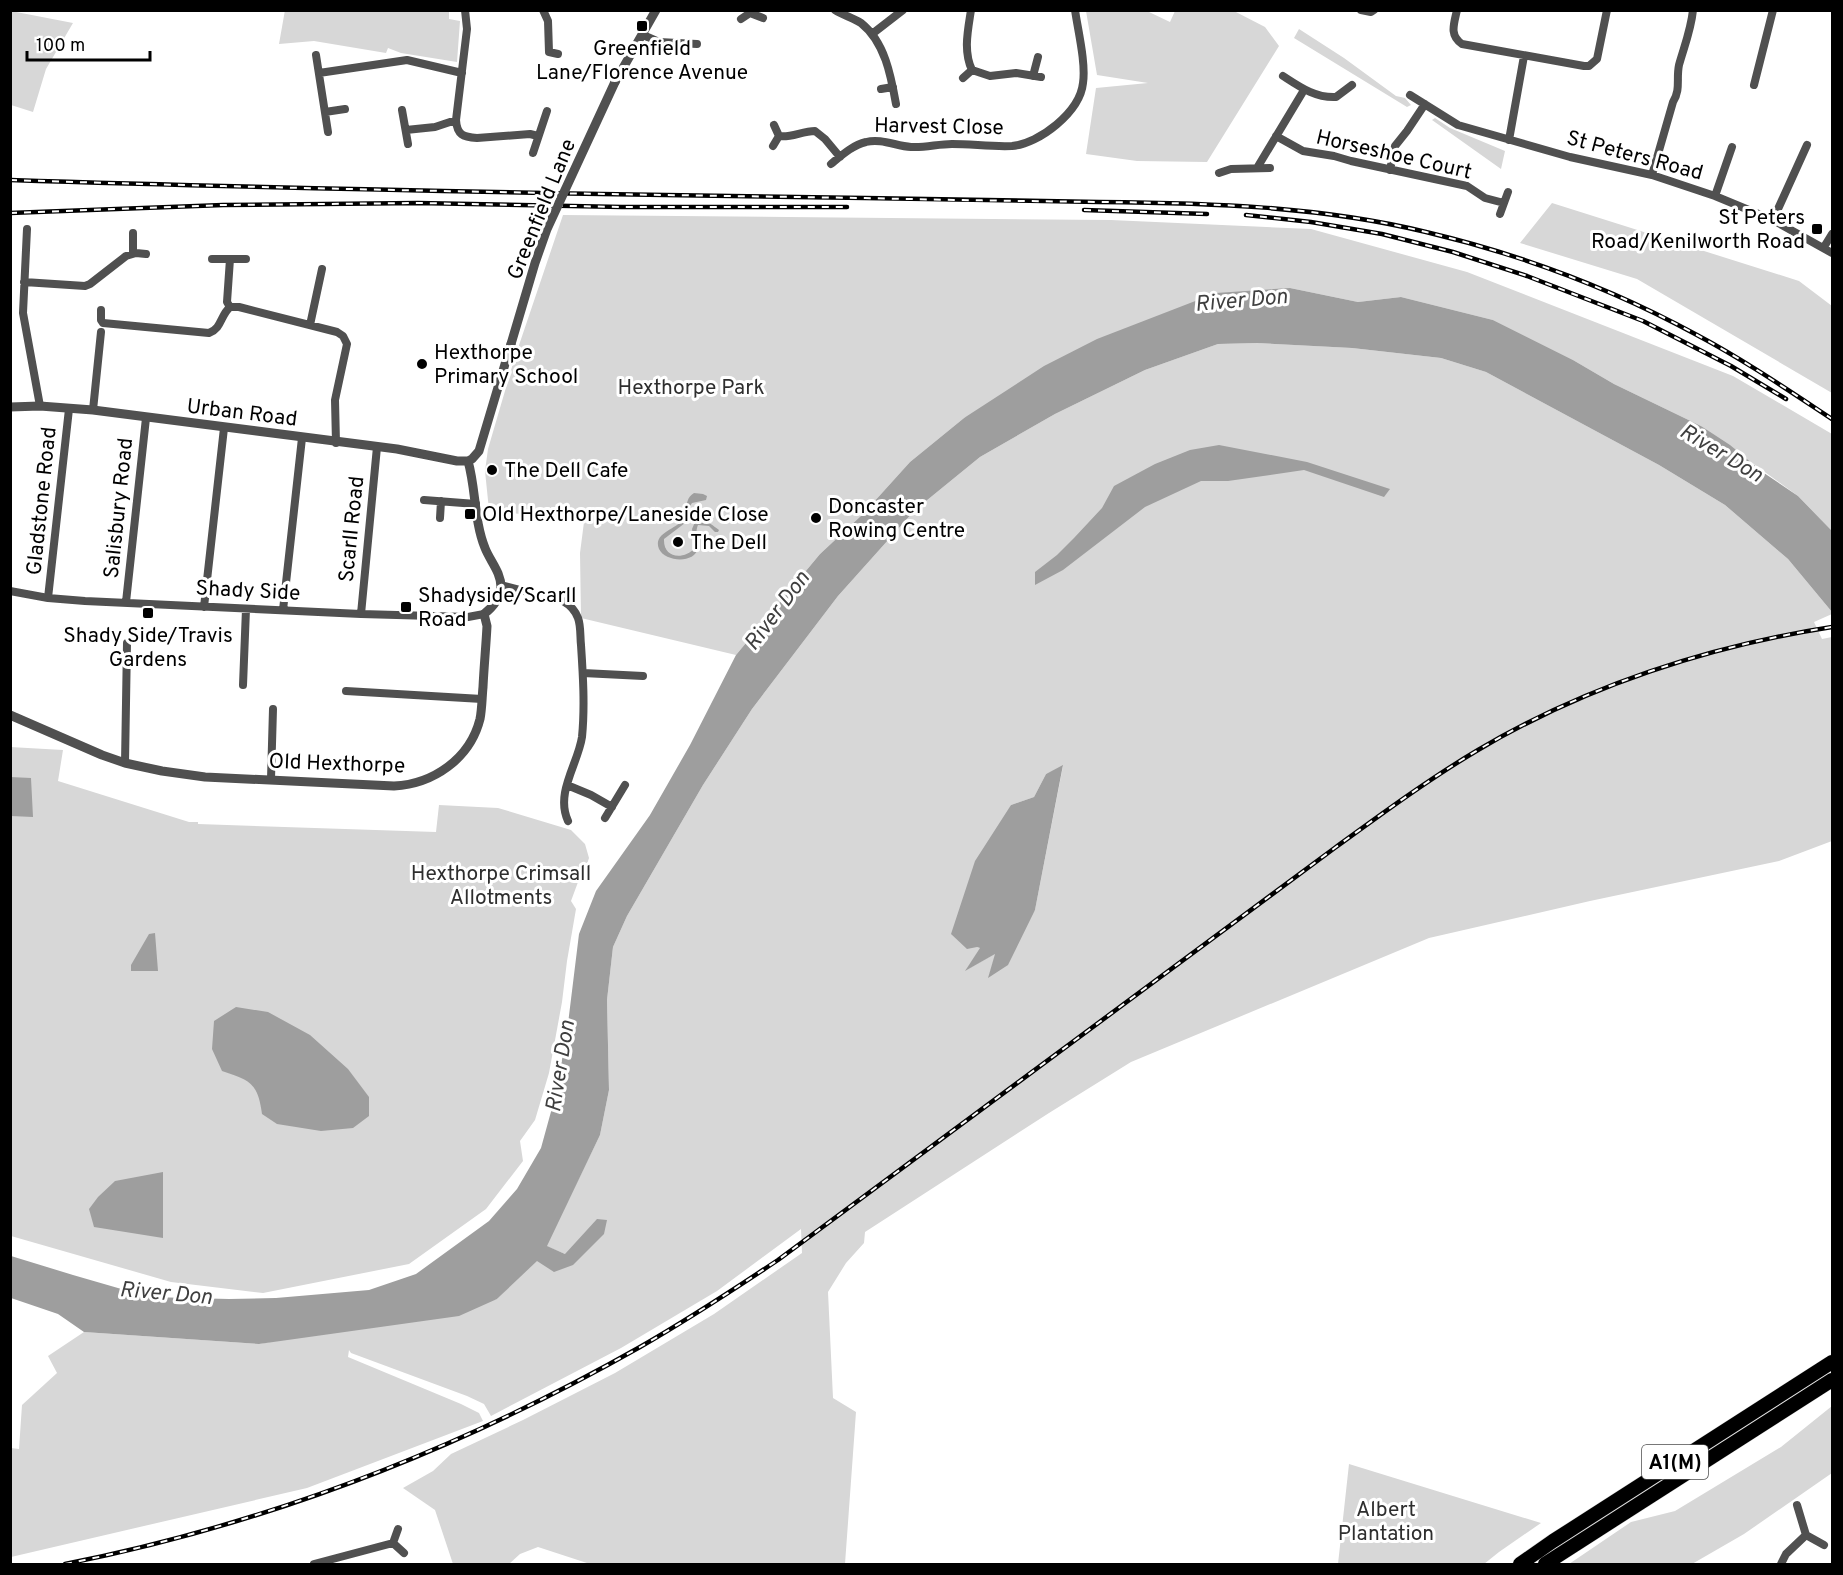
<svg xmlns="http://www.w3.org/2000/svg" width="1843" height="1575" viewBox="0 0 1843 1575" font-family="Overpass,sans-serif">
<style>
.green{fill:#d7d7d7;fill-rule:evenodd}
.water{fill:#9e9e9e}
.lines{fill:none;stroke-linecap:round;stroke-linejoin:round}
.motorway-casing{stroke:#dbdbdb;stroke-width:15}
.minor{stroke:#505050;stroke-width:8}
.tertiary{stroke:#505050;stroke-width:9}
.motorway{stroke:#000;stroke-width:14}
.rail-casing{stroke:#000;stroke-width:4.5}
.rail{stroke:#fff;stroke-width:2;stroke-dasharray:7;stroke-linecap:butt}
.tertiary-bridge{stroke:#505050;stroke-width:9}
.poi-dot{fill:#000;stroke:#fff;stroke-width:2}
.labels{text-anchor:middle;stroke-width:6;stroke-linejoin:round;paint-order:stroke}
.shield{fill:#fff;stroke:#4c4c4c;stroke-width:1.5}
.shield-label{font-size:20px;font-weight:bold;fill:#000}
.poi-label{font-size:21px;fill:#000;stroke:#fff;text-anchor:start}
.street-label{font-size:21px;fill:#000;stroke:#fff}
.park-label{font-size:21px;fill:#2e2e2e;stroke:#fff}
.water-label{font-size:22px;font-style:italic;fill:#3f3f3f;stroke:#fff}
</style>
<rect width="100%" height="100%" fill="#fff"/>
<!-- green -->
<path class="green" d="M285,10l164,1v8l11,2 -3,41 -56,-9 -13,-5 -2,5 -72,-12 -35,3z
M11,11l62,12 -27,46 -13,43 -22,-7z
M1086,11h63v1l21,10 5,-11h59l31,16 14,19 -72,116 -70,-1 -51,-7 10,-66 52,-5 -51,-8z
M1299,29l45,29 52,38 9,2 6,7 -4,2 -113,-69z
M1435,118l15,10 55,23 -4,18 -69,-49z
M1552,203l247,78 33,25v87l-195,-114 -117,-36z
M563,215l548,5 200,9 156,43 266,104 99,58v97l-34,-35 -97,-70 -87,-42 -41,-24 -80,-40 -92,-23 -43,5 -68,-14 -326,130 -54,44 -47,52 -43,40 -84,101 -155,-37 -1,-65 4,-31 -95,-12 -4,-39 3,-22 26,-89z
M1257,343l95,5 89,10 45,14 173,93 66,40 63,54 44,53v2l-18,8 8,17 10,-2v204l-53,20 -189,40 -161,37 -298,124 -82,51 -184,119 -1,11 -18,20 -18,29 5,106 23,14 -11,152h-255l-52,-17 -18,7 -11,10h-56l-18,-54 -32,-22 30,-17 18,-17 72,-34 92,-47 99,-59 88,-61 -1,-24 -84,62 -96,57 -130,68 -7,-12 -17,-8 -116,-43 -2,-3 -1,7 113,47 18,9 4,8 -176,67 -296,69v-109l8,1 3,-44 35,-32 -9,-17 36,-24 175,12 238,-45 40,-39 28,-6 -19,-8 54,-111 9,-45 -2,-90 6,-53 14,-31 76,-131 49,-76 86,-113 77,-86 65,-53 75,-43 90,-44 73,-26zM1063,766l-28,144 -46,66 7,-23 -30,17 15,-22 -4,-1 34,-142 23,-8 12,-23z
M10,747l53,3 -5,31 131,41h9v2l238,8 3,-27 59,3 73,22 14,14 4,14 -4,12 -4,4 -10,27 5,8 -9,52 -5,41 -13,71 -14,47 -15,21 3,20 -37,48 -77,55 -146,29 -92,-11 -160,-46z
M1832,1406v67l-88,61 -52,30h-84v-1l-4,1h-35l62,-42 44,-11 106,-64z
M1349,1464l192,59 -42,29 -15,12h-146z"/>
<!-- water -->
<path class="water" d="M1290,288l68,14 43,-5 92,23 80,40 41,24 87,42 29,19 34,28 34,23 34,35v81l-44,-53 -63,-54 -66,-40 -173,-93 -45,-14 -89,-10 -95,-5 -39,1 -73,26 -90,44 -75,43 -65,53 -77,86 -86,113 -49,76 -76,131 -14,31 -6,53 2,90 -9,45 -53,111 18,8 32,-35 10,1 -3,14 -31,31 -19,7 -17,-11 -40,38 -38,17 -200,28 -175,-12 -26,-18 -47,-16v-42l62,19 76,22 80,2 47,-1 93,-8 47,-16 73,-53 28,-32 24,-41 11,-40 14,-68 13,-106 17,-43 54,-76 40,-70 46,-90 84,-101 43,-40 47,-52 54,-44 80,-52 53,-27 119,-46z
M1219,445l88,17 83,27 -6,8 -80,-27 -76,11h-27l-56,26 -82,63 -28,15v-13l22,-17 17,-17 28,-30 12,-22 41,-22 35,-14z
M694,493l9,1 4,2 -1,4 -14,3 -2,3 -5,17 -21,16c-1,20 20,21 31,9l-3,-19 3,-7c10,-4 16,2 24,8l-1,2h-3l-6,-6 -11,-1c-4,9 2,15 0,23 -3,16 -33,14 -39,1 -7,-17 20,-20 25,-31 4,-9 0,-19 10,-25z
M1063,765l-28,145 -27,55 -20,13 7,-24 -30,17 15,-23 -3,-1 -10,2 -16,-15 24,-73 36,-56 23,-8 12,-23z
M10,777l21,1 2,39 -22,-1z
M155,933l3,38h-27v-6l18,-31z
M236,1007l32,5 42,23 38,34 21,28v19l-16,12 -32,3 -44,-7 -15,-10c-4,-31 -12,-34 -40,-43l-10,-22 2,-28z
M163,1172v66l-69,-11 -5,-18 9,-12 17,-16z"/>
<g class="lines">
<defs>
<path id="motorway" d="M1520,1564l33,-23 279,-179
M1545,1564l287,-184"/>
</defs>
<!-- motorway casing -->
<use href="#motorway" class="motorway-casing"/>
<!-- minor -->
<path class="minor" d="M465,10l2,19 -11,91c1,15 7,17 21,18l53,-4 8,2
M543,10l5,11 1,31 9,2
M835,10c8,5 18,8 26,13 24,19 30,53 35,81
M971,10c-3,20 -8,41 1,60l18,6 26,-3 25,4
M1361,10l10,2 3,-2
M1457,10c-3,14 -8,25 5,34l122,22h5l8,-7 10,-49
M741,19l9,-6 13,5
M872,34l31,-24
M643,35l16,7 38,2
M316,55l12,77
M319,73l88,-13 55,13
M1033,76l5,-19
M1283,76c17,11 32,22 53,21l16,-12
M963,78l9,-8
M1754,85l19,-75
M881,89l12,-2
M1410,95l48,30 112,32 82,18 63,21 58,24 59,33
M402,110l6,34
M325,112l20,-3
M406,130l29,-3 21,-7
M779,136c12,2 23,-5 36,-5l10,8 15,18
M1276,136l27,15 31,5 17,5 116,25 18,12 19,5
M1509,140l15,-84
M773,146l6,-10 -5,-11
M533,153l14,-42
M831,164c11,-9 22,-19 35,-22 15,-4 30,4 45,5 14,1 27,-3 41,-3 20,0 40,3 60,2 27,-2 68,-34 71,-63 3,-20 -5,-52 -8,-73
M1257,168l47,-78
M1390,170l5,-24 12,-15 18,-27
M1219,173l12,-4 39,-1
M1652,175l21,-73c8,-13 3,-23 6,-37 5,-18 12,-35 14,-55
M1715,196l17,-49
M1500,214l8,-22
M1773,220l34,-75
M27,229l-4,84 17,93
M133,233v20
M1824,247l8,-13
M212,259h34
M24,282l61,4 5,-2 36,-28 10,-3 10,1
M230,307h9l98,25 6,4 4,8 -12,56 1,43
M101,310v10l2,3 106,10c13,-5 11,-17 21,-26l-3,-5 3,-43
M310,325l12,-56
M93,410l8,-78
M424,500l52,4
M440,518l1,-17
M501,585l62,16c7,4 12,9 15,17 3,8 2,18 3,27 2,30 4,62 1,92 -4,27 -27,56 -14,84
M10,591l38,7 37,3 276,13 107,3 16,-3
M48,598l21,-189
M126,602l20,-184
M204,607l20,-179
M283,610l19,-172
M361,614l16,-167
M583,673l60,3
M243,685l3,-76
M346,691l136,8
M125,763l2,-120
M271,779l2,-70
M567,785l24,10 21,12
M605,818l20,-33
M398,1529l-5,14 11,10
M1806,1535l18,10
M314,1564l79,-21
M1781,1564l5,-10 20,-19 -9,-30"/>
<!-- tertiary -->
<path class="tertiary" d="M615,82l41,-72
M10,407l30,-1 53,4 304,39 60,12h11
M468,461l4,-2 7,-8 32,-107
M10,715l92,40 23,8 37,8 43,6 189,9c39,-2 76,-27 86,-67 2,-10 2,-22 3,-32 1,-21 3,-41 4,-61l-3,-12c9,-7 16,-16 17,-27 0,-15 -11,-26 -16,-39 -11,-27 -9,-59 -17,-87"/>
<!-- motorway -->
<use href="#motorway" class="motorway"/>
<defs>
<path id="rail" d="M10,180c285,9 570,14 855,18 78,2 156,3 234,4 110,1 220,4 327,30 93,22 187,57 271,103 47,25 91,55 135,84
M1084,210l123,4
M10,213l213,-8 195,-2 204,4h225
M1246,215l65,7 71,12 71,18 74,24 116,45 88,45 55,33
M65,1564c202,-40 397,-116 575,-217 47,-27 93,-57 138,-87l558,-413c47,-34 93,-68 142,-97 108,-64 231,-104 354,-123"/>
</defs>
<!-- rail casing -->
<use href="#rail" class="rail-casing"/>
<!-- rail -->
<use href="#rail" class="rail"/>
<!-- tertiary-bridge -->
<path class="tertiary-bridge" d="M511,344l24,-81 12,-34 68,-147"/>
</g>
<!-- markers -->
<g class="poi-dot">
<rect x="636" y="20" width="12" height="12" rx="3"/>
<rect x="1811" y="223" width="12" height="12" rx="3"/>
<circle cx="422" cy="364" r="6"/>
<circle cx="492" cy="470" r="6"/>
<rect x="464" y="508" width="12" height="12" rx="3"/>
<circle cx="816" cy="518" r="6"/>
<circle cx="678" cy="542" r="6"/>
<rect x="400" y="601" width="12" height="12" rx="3"/>
<rect x="142" y="607" width="12" height="12" rx="3"/>
</g>
<g class="labels">
<!-- shield labels -->
<rect class="shield" x="1642" y="1445" width="66" height="34" rx="4.5"/>
<g class="shield-label">
<text x="1675" y="1469">A1(M)</text>
</g>
<!-- poi labels -->
<g class="poi-label">
<text x="642" y="55" text-anchor="middle">Greenfield<tspan x="642" dy="24">Lane/Florence Avenue</tspan></text>
<text x="1805" y="224" text-anchor="end">St Peters<tspan x="1805" dy="24">Road/Kenilworth Road</tspan></text>
<text x="434" y="359">Hexthorpe<tspan x="434" dy="24">Primary School</tspan></text>
<text x="504" y="477">The Dell Cafe</text>
<text x="828" y="513">Doncaster<tspan x="828" dy="24">Rowing Centre</tspan></text>
<text x="482" y="521">Old Hexthorpe/Laneside Close</text>
<text x="690" y="549">The Dell</text>
<text x="418" y="602">Shadyside/Scarll<tspan x="418" dy="24">Road</tspan></text>
<text x="148" y="642" text-anchor="middle">Shady Side/Travis<tspan x="148" dy="24">Gardens</tspan></text>
</g>
<!-- street labels -->
<g class="street-label">
<text transform="translate(939 126) rotate(1)" y="7">Harvest Close</text>
<text transform="translate(1394 154) rotate(13)" y="7">Horseshoe Court</text>
<text transform="translate(1635 155) rotate(15)" y="7">St Peters Road</text>
<text transform="translate(541 209) rotate(-68)" y="7">Greenfield Lane</text>
<text transform="translate(242 412) rotate(7)" y="7">Urban Road</text>
<text transform="translate(41 501) rotate(-84)" y="7">Gladstone Road</text>
<text transform="translate(118 508) rotate(-84)" y="7">Salisbury Road</text>
<text transform="translate(351 529) rotate(-84)" y="7">Scarll Road</text>
<text transform="translate(248 590) rotate(3)" y="7">Shady Side</text>
<text transform="translate(337 763) rotate(2)" y="7">Old Hexthorpe</text>
</g>
<!-- park labels -->
<g class="park-label">
<text x="691" y="394">Hexthorpe Park</text>
<text x="501" y="880">Hexthorpe Crimsall<tspan x="501" dy="24">Allotments</tspan></text>
<text x="1386" y="1516">Albert<tspan x="1386" dy="24">Plantation</tspan></text>
</g>
<!-- water labels -->
<g class="water-label">
<text transform="translate(1241 299) rotate(-5)" y="8">River Don</text>
<text transform="translate(1722 452) rotate(31)" y="8">River Don</text>
<text transform="translate(776 610) rotate(-53)" y="8">River Don</text>
<text transform="translate(559 1066) rotate(-81)" y="8">River Don</text>
<text transform="translate(166 1292) rotate(5)" y="8">River Don</text>
</g>
</g>
<!-- border -->
<rect width="1843" height="1575" fill="none" stroke="#000000" stroke-width="24"/>
<!-- scale -->
<path d="M27 51v9h123v-9" fill="none" stroke="#000000" stroke-width="3"/>
<text x="36" y="51" font-size="18" fill="#000000" stroke="#ffffff" stroke-width="4.5" paint-order="stroke">100 m</text>
</svg>
